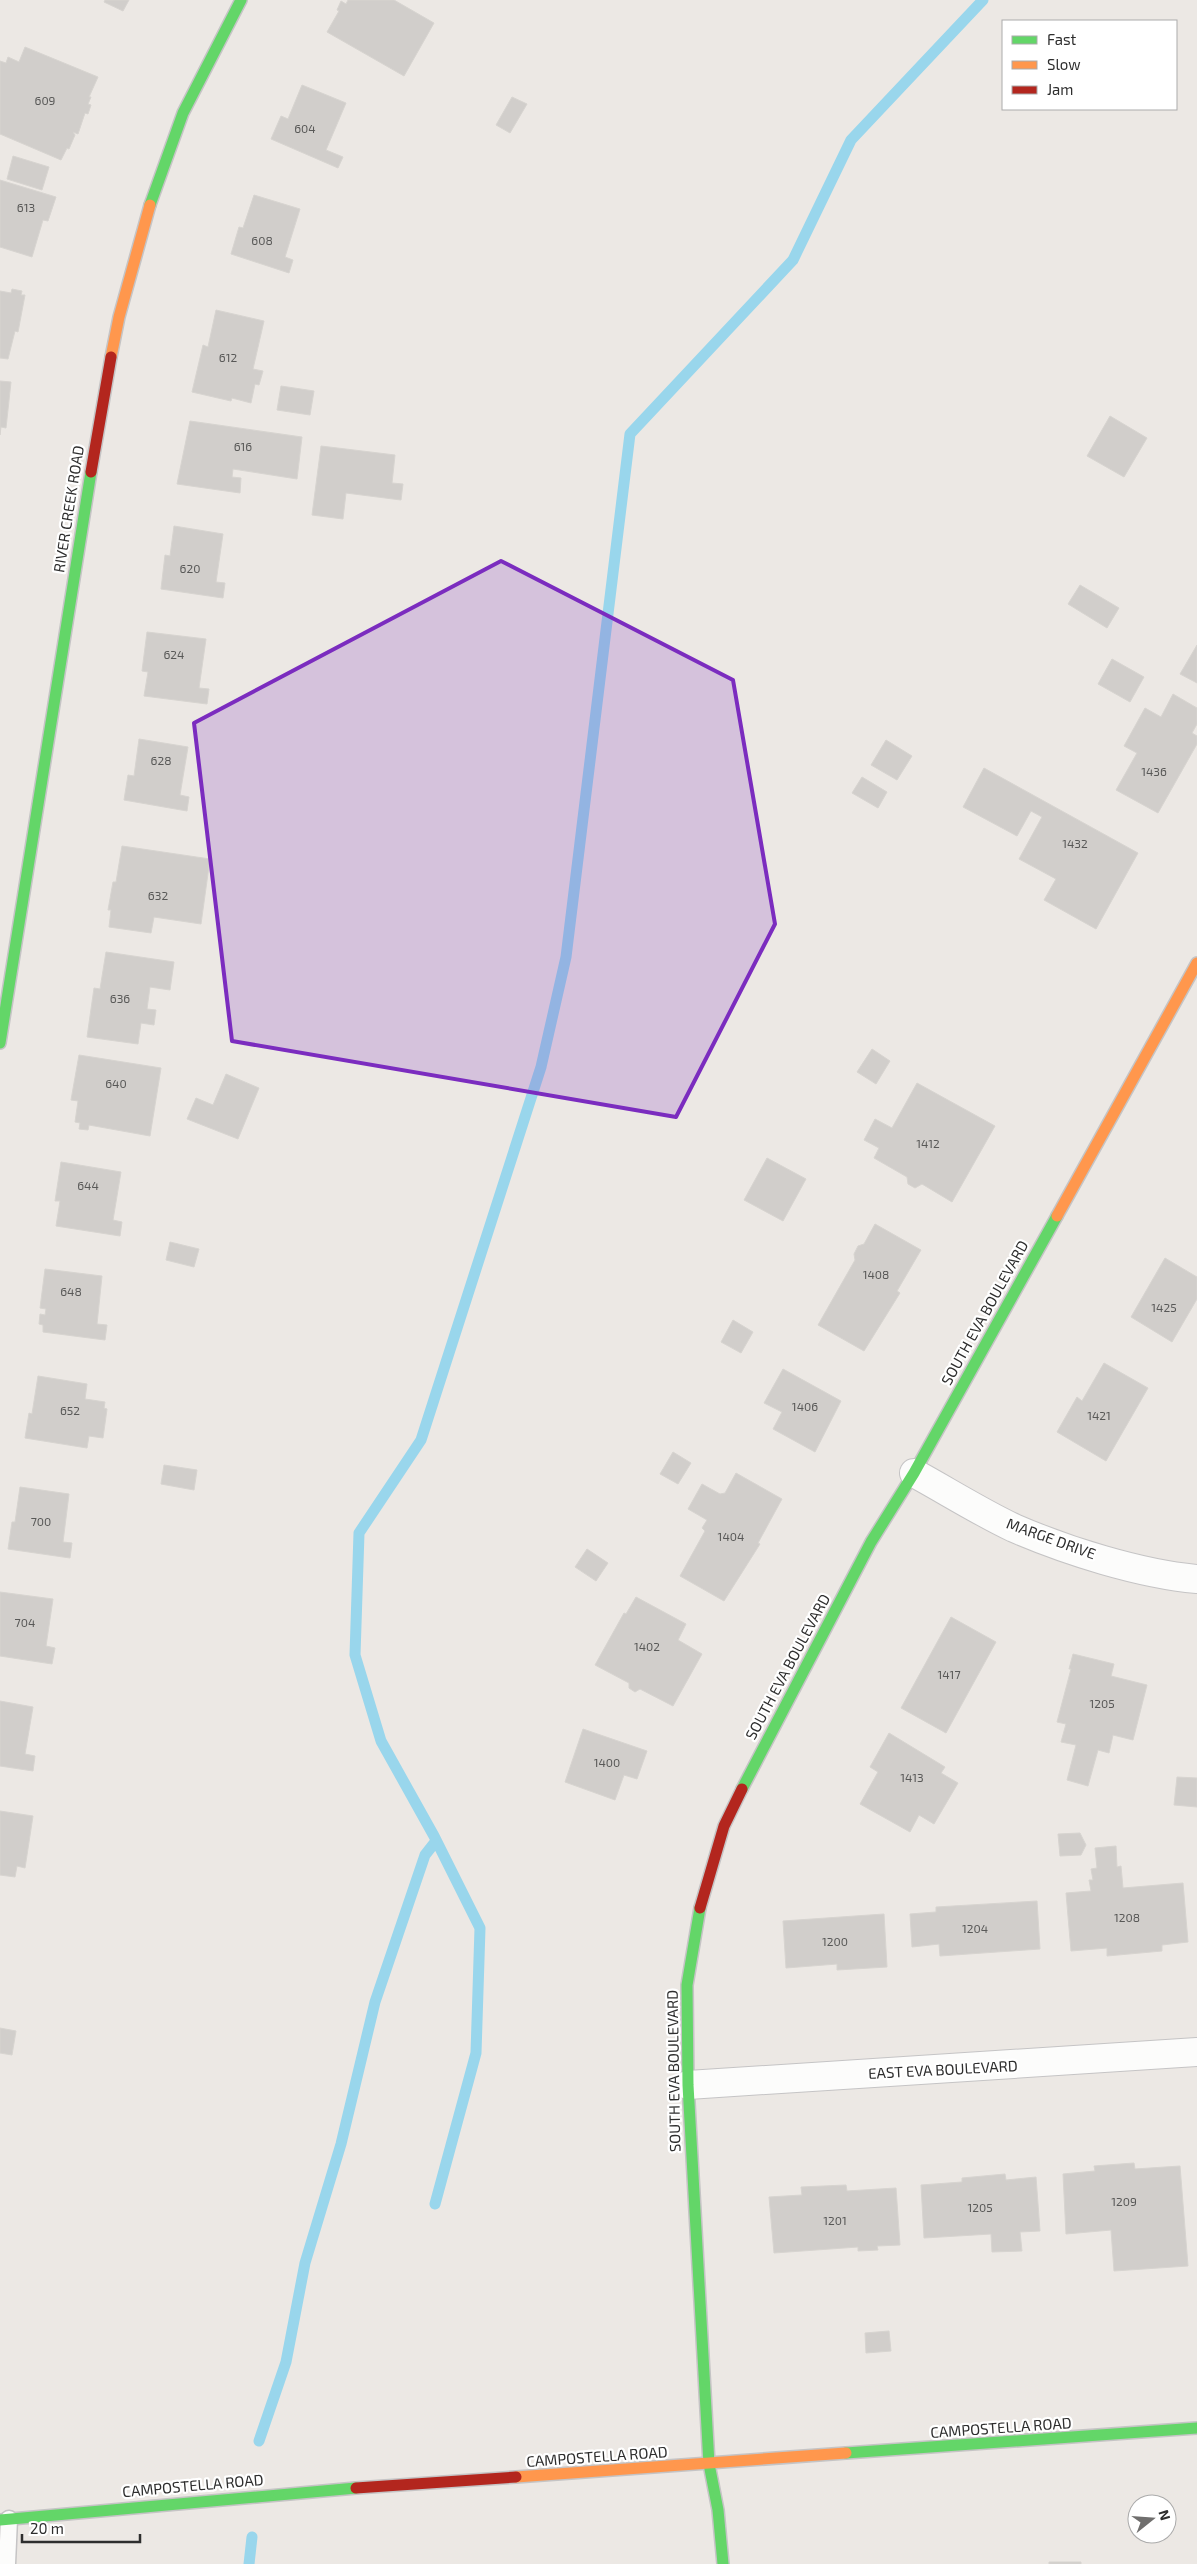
<svg xmlns="http://www.w3.org/2000/svg" width="1197" height="2564" viewBox="0 0 1197 2564" font-family="'Exo 2',sans-serif">
<style>
.lines{fill:none;stroke-linecap:round;stroke-linejoin:round}
.stream{stroke:#99d6ec;stroke-width:11}
.building{fill:#d1cecb;stroke:#d7d4d0}
.lane-casing{stroke:#c5c4c5;stroke-width:19}
.street-casing{stroke:#c5c4c5;stroke-width:30}
.fast-casing{stroke:#c5c4c5;stroke-width:14}
.slow-casing{stroke:#c5c4c5;stroke-width:14}
.jam-casing{stroke:#c5c4c5;stroke-width:14}
.lane{stroke:#fcfcfb;stroke-width:16}
.street{stroke:#fcfcfb;stroke-width:28}
.fast{stroke:#63d668;stroke-width:11}
.slow{stroke:#ff974d;stroke-width:11}
.jam{stroke:#b3261e;stroke-width:11}
.marked{fill:#7b2cbf;fill-opacity:0.2;stroke:#7b2cbf;stroke-width:4;stroke-linejoin:round}
.labels{text-anchor:middle;stroke-width:4.5;stroke-linejoin:round;paint-order:stroke}
.number-label{font-size:12px;fill:#585857}
.street-label{font-size:15px;fill:#2e2e2e;stroke:#fff}
</style>
<rect width="100%" height="100%" fill="#ece8e4"/>
<g class="lines">
<!-- stream -->
<path class="stream" d="M435,2204l41,-151 4,-125 -46,-92 -53,-95 -26,-86 4,-122 62,-93 120,-373 25,-110 64,-523 163,-174 58,-120 132,-140
M259,2441l27,-79 19,-99 36,-119 34,-142 50,-147 11,-14
M249,2564l3,-27"/>
</g>
<!-- building -->
<path class="building" d="M105,0h24l-6,11 -19,-9z
M348,0h46l40,23 -30,53 -77,-44 12,-21 -2,-1 4,-9 5,3z
M25,47l73,30 -9,20h2l-3,7 3,1 -3,9 -3,-1 -7,21 -5,-2 2,3 -6,14 -2,-1 -6,12 -61,-26v-73l6,2 2,-6 11,5z
M302,85l44,18 -20,47 17,7 -5,11 -67,-29 10,-23 7,3z
M512,97l15,7 -17,29 -14,-8z
M13,156l36,11 -7,23 -35,-11z
M0,180l56,17 -8,24 -5,-1 -11,37 -32,-10z
M254,195l46,14 -15,48 8,3 -4,13 -58,-19 8,-27 4,1z
M12,289l10,2 -1,4h4l-7,37 -3,-1 -7,28 -8,-1v-67l11,2z
M216,310l48,11 -11,48 10,2 -4,14 -4,-1 -4,19 -19,-5 -1,3 -39,-9 11,-47 5,2z
M0,381l11,1 -5,46 -5,-1 -1,8z
M281,386l33,5 -4,24 -33,-5z
M1110,416l37,22 -23,39 -37,-21z
M190,421l112,16 -5,42 -64,-10 -1,8 9,1 -1,15 -63,-9z
M321,446l74,9 -3,28 11,1 -2,16 -55,-7 -3,26 -31,-4z
M174,526l49,8 -7,48 9,1 -2,15 -62,-9 4,-34 5,1z
M1080,585l39,23 -12,20 -39,-24z
M147,632l59,7 -7,49 10,1 -2,15 -63,-8 4,-24 -6,-1z
M1197,645v38l-17,-9z
M1112,659l32,18 -14,25 -32,-18z
M1173,694l24,14v16l-5,9 5,3v8l-39,69 -42,-23 21,-37 -13,-7 21,-38 16,9z
M139,739l49,8 -8,48 9,2 -2,14 -63,-11 4,-25 6,1z
M886,740l26,16 -15,24 -26,-15z
M984,768l154,85 -42,76 -52,-29 12,-21 -37,-20 23,-42 -11,-6 -14,25 -54,-29z
M862,777l25,15 -9,16 -26,-15z
M122,846l88,13 -9,65 -47,-7 -3,16 -42,-6 2,-17h-3l5,-28h3z
M106,952l68,10 -4,28 -20,-3 -3,22 9,1 -2,15 -13,-2 -3,21 -51,-7 7,-49 6,1z
M872,1049l18,12 -14,23 -19,-12z
M79,1055l82,13 -11,68 -61,-11 -1,5 -9,-1 1,-6 -5,-1 3,-21 -7,-1z
M226,1074l33,14 -21,51 -51,-20 9,-21 17,7z
M917,1083l78,43 -43,76 -30,-18 -7,4 -7,-4 -1,-7 -33,-19 5,-10 -15,-8 11,-21 17,9z
M767,1158l39,21 -23,42 -39,-21z
M61,1162l60,10 -8,48 9,2 -2,14 -64,-10 4,-25h-5z
M875,1224l46,26 -24,41 3,2 -36,58 -46,-26 37,-65 -1,-6 4,-8 6,-2z
M170,1242l29,7 -5,18 -28,-7z
M1165,1258l32,19v22l-25,43 -41,-25z
M45,1269l57,7 -5,48 10,1 -2,15 -62,-8v-7l-4,-1 1,-10 5,1 1,-6 -6,-1z
M733,1320l20,12 -12,21 -20,-11z
M1104,1363l44,25 -42,73 -49,-29 20,-35 5,4z
M783,1369l58,32 -26,51 -42,-23 9,-17 -18,-9z
M38,1376l49,8 -2,15 20,3 -1,6 3,1 -4,29 -14,-2 -2,12 -62,-10 4,-25 3,1z
M673,1452l18,11 -13,21 -18,-10z
M164,1465l33,5 -3,20 -33,-6z
M736,1473l46,26 -24,44 2,1 -36,57 -44,-25 25,-45 -3,-3 5,-8 -19,-11 14,-25 18,10 5,-1z
M20,1487l49,7 -6,48 9,1 -2,15 -62,-9 4,-27h3z
M587,1549l21,14 -12,18 -21,-14z
M0,1592l53,7 -7,47 9,2 -3,16 -52,-8z
M636,1597l50,27 -8,16 24,14 -29,52 -33,-17 -5,3 -6,-4v-5l-34,-18 29,-52 2,1z
M951,1617l45,25 -50,91 -45,-25z
M1073,1654l41,10 -3,12 36,9 -14,55 -20,-5 -4,18 -11,-3 -10,36 -21,-6 9,-35 -15,-3 5,-18 -9,-2 14,-53h-2z
M0,1701l33,6 -8,47 10,2 -2,15 -33,-5z
M583,1729l64,22 -10,28 -13,-4 -9,25 -50,-18z
M889,1733l56,34 -4,6 17,10 -24,41 -15,-9 -9,17 -50,-28 18,-32 -8,-5z
M1177,1777l20,1v29l-23,-2z
M0,1811l33,5 -8,52 -8,-2 -2,11 -15,-2z
M1080,1833l6,12 -5,10 -21,1 -2,-22z
M1116,1846l1,21 4,-1 2,22 60,-5 5,59 -26,3v6l-55,5v-8l-36,3 -5,-58 25,-2 -2,-11h4l-2,-11 6,-1 -2,-20z
M1037,1901l3,48 -100,7 -1,-12 -27,3 -2,-33 26,-2v-5z
M884,1914l3,53 -50,3v-6l-51,4 -3,-47z
M0,2028l16,3 -4,24 -12,-2z
M1134,2163l1,6 45,-3 8,100 -74,5 -3,-41 -45,4 -3,-60 32,-3 -1,-5z
M1005,2174l1,6 30,-3 4,54 -20,1 2,19 -30,1 -1,-18 -67,4 -3,-53 41,-3v-4z
M846,2185l1,6 49,-3 4,57 -23,1 1,4 -20,1v-4l-84,6 -5,-56 33,-2 -1,-8z
M889,2331l2,20 -25,2 -1,-20z
M1049,2562h32v2h-32z"/>
<g class="lines">
<defs>
<path id="lane" d="M7,2564l2,-45"/>
<path id="street" d="M914,1473c33,18 66,39 100,55 53,23 126,46 183,51
M688,2085l509,-33"/>
<path id="fast" d="M150,205l33,-92 58,-113
M0,1043l91,-571
M742,1789l129,-247 43,-69 143,-257
M700,1908l-13,77 1,100 21,379 9,46 5,54
M846,2453l351,-25
M0,2520l356,-32"/>
<path id="slow" d="M111,357l8,-40 31,-112
M1057,1216l140,-253
M516,2477l330,-24"/>
<path id="jam" d="M91,472l20,-115
M700,1908l24,-82 18,-37
M356,2488l160,-11"/>
</defs>
<!-- lane casing -->
<use href="#lane" class="lane-casing"/>
<!-- street casing -->
<use href="#street" class="street-casing"/>
<!-- fast casing -->
<use href="#fast" class="fast-casing"/>
<!-- slow casing -->
<use href="#slow" class="slow-casing"/>
<!-- jam casing -->
<use href="#jam" class="jam-casing"/>
<!-- lane -->
<use href="#lane" class="lane"/>
<!-- street -->
<use href="#street" class="street"/>
<!-- fast -->
<use href="#fast" class="fast"/>
<!-- slow -->
<use href="#slow" class="slow"/>
<!-- jam -->
<use href="#jam" class="jam"/>
</g>
<!-- marked area -->
<path class="marked" d="M501,561l232,119 42,244 -99,193 -444,-76 -38,-318z"/>
<g class="labels">
<!-- number labels -->
<g class="number-label">
<text x="45" y="105">609</text>
<text x="305" y="133">604</text>
<text x="26" y="212">613</text>
<text x="262" y="245">608</text>
<text x="228" y="362">612</text>
<text x="243" y="451">616</text>
<text x="190" y="573">620</text>
<text x="174" y="659">624</text>
<text x="161" y="765">628</text>
<text x="1154" y="776">1436</text>
<text x="1075" y="848">1432</text>
<text x="158" y="900">632</text>
<text x="120" y="1003">636</text>
<text x="116" y="1088">640</text>
<text x="928" y="1148">1412</text>
<text x="88" y="1190">644</text>
<text x="876" y="1279">1408</text>
<text x="71" y="1296">648</text>
<text x="1164" y="1312">1425</text>
<text x="805" y="1411">1406</text>
<text x="70" y="1415">652</text>
<text x="1099" y="1420">1421</text>
<text x="41" y="1526">700</text>
<text x="731" y="1541">1404</text>
<text x="25" y="1627">704</text>
<text x="647" y="1651">1402</text>
<text x="949" y="1679">1417</text>
<text x="1102" y="1708">1205</text>
<text x="607" y="1767">1400</text>
<text x="912" y="1782">1413</text>
<text x="1127" y="1922">1208</text>
<text x="975" y="1933">1204</text>
<text x="835" y="1946">1200</text>
<text x="1124" y="2206">1209</text>
<text x="980" y="2212">1205</text>
<text x="835" y="2225">1201</text>
</g>
<!-- street labels -->
<g class="street-label">
<text transform="translate(69 509) rotate(-81)" y="5">RIVER CREEK ROAD</text>
<text transform="translate(985 1313) rotate(-61)" y="5">SOUTH EVA BOULEVARD</text>
<text transform="translate(1051 1539) rotate(20)" y="5">MARGE DRIVE</text>
<text transform="translate(788 1667) rotate(-62)" y="5">SOUTH EVA BOULEVARD</text>
<text transform="translate(943 2070) rotate(-3)" y="5">EAST EVA BOULEVARD</text>
<text transform="translate(674 2071) rotate(-91)" y="5">SOUTH EVA BOULEVARD</text>
<text transform="translate(1001 2428) rotate(-4)" y="5">CAMPOSTELLA ROAD</text>
<text transform="translate(597 2457) rotate(-4)" y="5">CAMPOSTELLA ROAD</text>
<text transform="translate(193 2486) rotate(-5)" y="5">CAMPOSTELLA ROAD</text>
</g>
</g>
<!-- legend -->
<rect x="1002" y="20" width="175" height="90" fill="#ffffff" stroke="#ababab"/>
<rect x="1012" y="36" width="25" height="8" fill="#63d668" stroke="#ababab"/>
<text x="1047" y="45" font-size="15" fill="#2e2e2e">Fast</text>
<rect x="1012" y="61" width="25" height="8" fill="#ff974d" stroke="#ababab"/>
<text x="1047" y="70" font-size="15" fill="#2e2e2e">Slow</text>
<rect x="1012" y="86" width="25" height="8" fill="#b3261e" stroke="#ababab"/>
<text x="1047" y="95" font-size="15" fill="#2e2e2e">Jam</text>
<!-- north arrow -->
<g transform="translate(1152 2519) rotate(73)"><circle r="24" fill="#ffffff" stroke="#ababab"/>
<path d="M0-4L9 19L0 12L-9 19Z" fill="#706f6e"/>
<text y="-8" font-size="14" font-weight="bold" text-anchor="middle" fill="#2e2e2e">N</text>
</g>
<!-- scale -->
<path d="M22 2534v8h118v-8" fill="none" stroke="#2e2e2e" stroke-width="2.5"/>
<text x="30" y="2534" font-size="15" fill="#2e2e2e" stroke="#ffffff" stroke-width="4" paint-order="stroke">20 m</text>
</svg>
